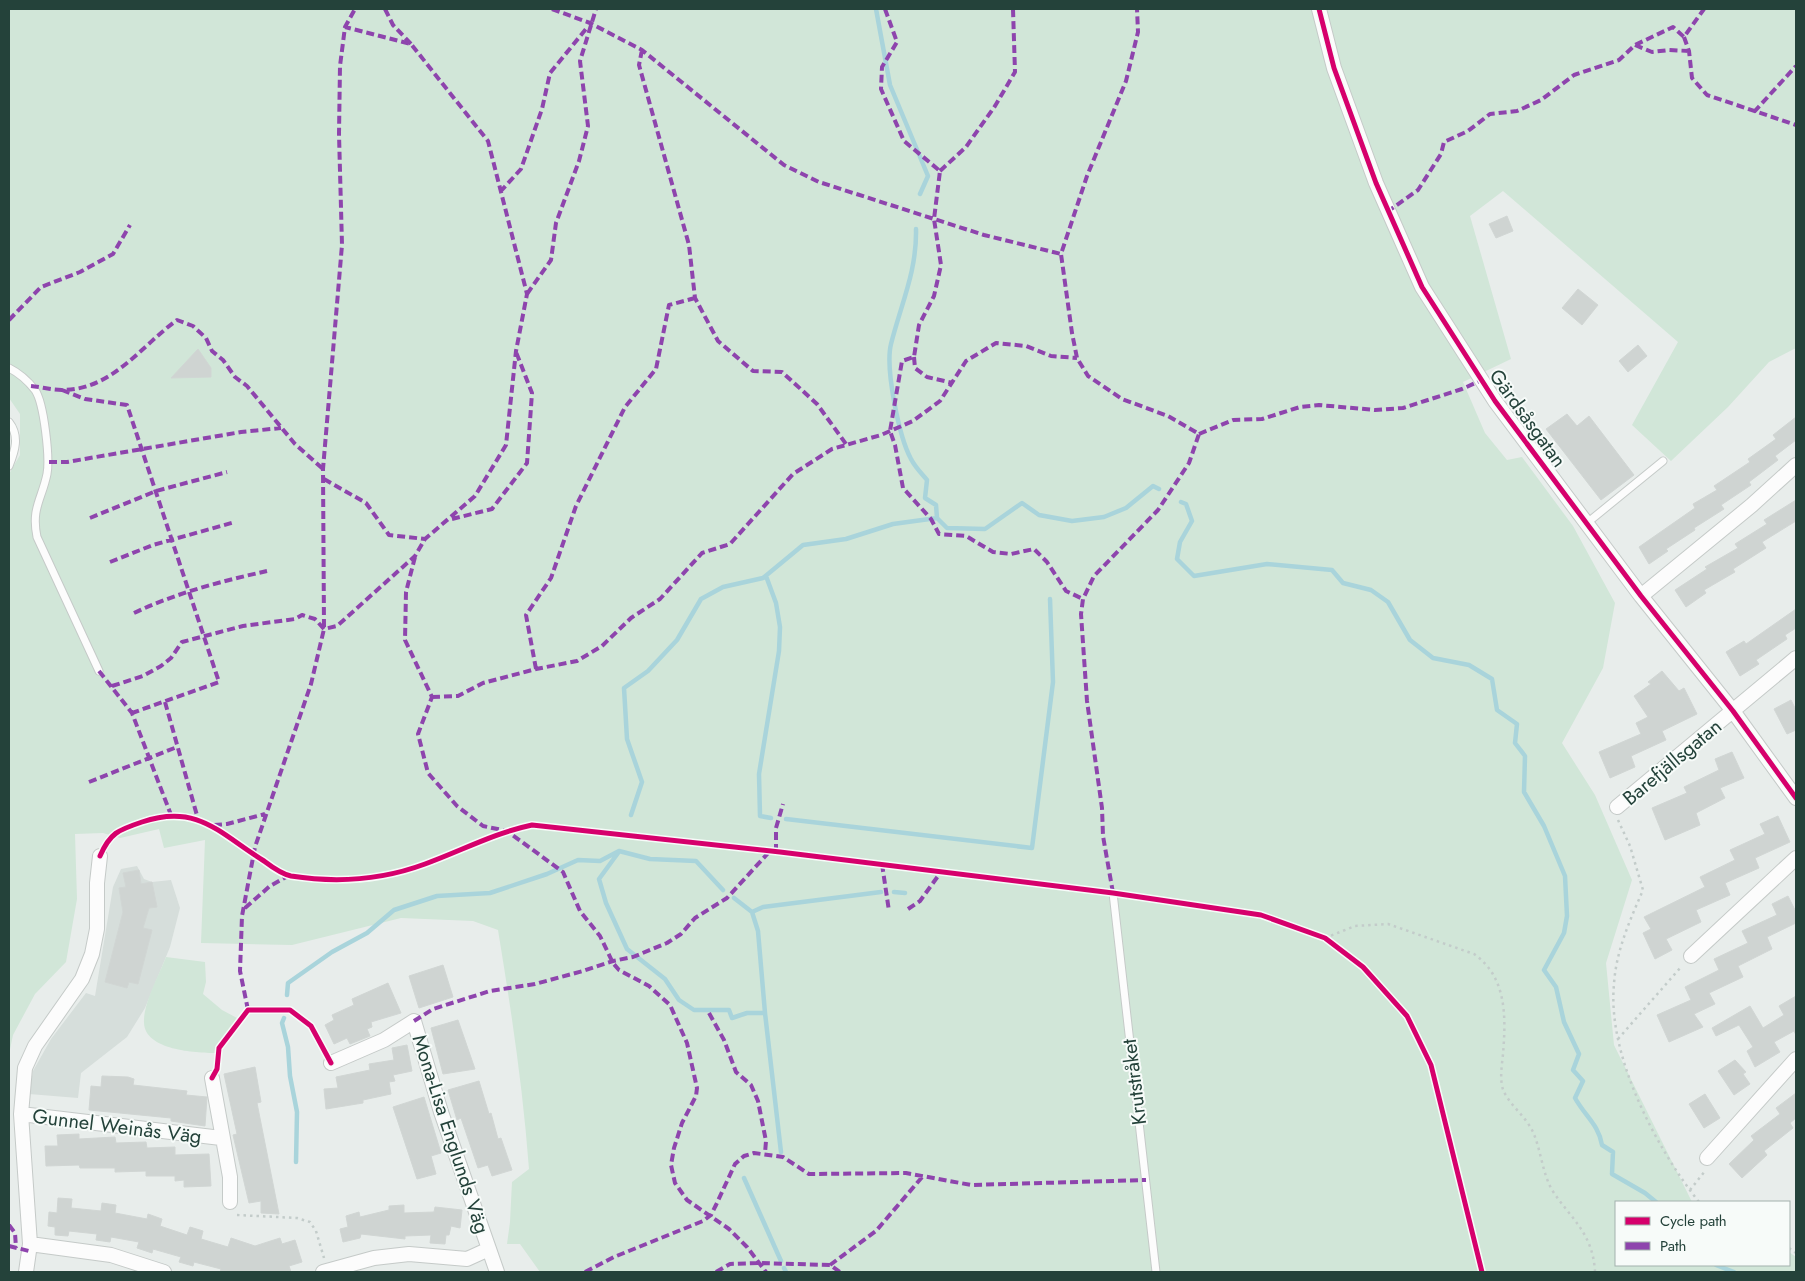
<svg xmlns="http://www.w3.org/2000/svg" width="1805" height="1281" viewBox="0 0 1805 1281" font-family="Jost,sans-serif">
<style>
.built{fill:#d6dedb}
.green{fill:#d1e6d8}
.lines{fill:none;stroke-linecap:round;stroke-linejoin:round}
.stream{stroke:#a9d4db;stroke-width:4.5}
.building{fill:#cfd4d2;stroke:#d1d6d4}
.service-casing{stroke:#c5cac8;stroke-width:9}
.minor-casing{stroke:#c5cac8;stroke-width:16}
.path{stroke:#c3ccca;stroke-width:2.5;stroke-dasharray:2.5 4;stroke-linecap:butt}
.service{stroke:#fcfcfc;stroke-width:7}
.minor{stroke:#fcfcfc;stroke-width:14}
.quiet{stroke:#8e44ad;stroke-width:4;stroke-dasharray:8 4;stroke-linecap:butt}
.cycleway-casing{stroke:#f7fbf9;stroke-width:8}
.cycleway{stroke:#d6006c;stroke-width:5}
.labels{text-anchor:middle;stroke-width:4;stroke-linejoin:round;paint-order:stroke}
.street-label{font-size:20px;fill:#24423a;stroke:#f7fbf9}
</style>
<rect width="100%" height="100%" fill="#e8edeb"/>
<!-- built -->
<path class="built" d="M137,866l7,13 8,3 19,-2 9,28 -10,39 -25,61 -18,29 -46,36 -3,25 -49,-4 4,-23 18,-32 35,-46 9,3 18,-109 8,-18z"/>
<!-- green -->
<path class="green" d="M9,9h1787v339l-27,14 -41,45 -57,54 -39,-36 46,-83 -175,-151 -33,25 41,143 -48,23 22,51 22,27 15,-3 51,69 42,77 -12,65 -41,75 33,52 37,85 -26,83 8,82 78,157h-76v63h173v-13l7,5v15h-1256l-20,-28h-13l3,-22 2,-40 17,-13c-6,-81 -18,-160 -31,-239l-25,-9 -72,-3 -109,27 -91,-2 4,-103 -41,8 -5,-19 -39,9 -17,-5 -28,1 2,65 -11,63 -31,32 -22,41 -4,19v-580l11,-19v-41l-11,-16z
M166,957l39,5 1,20 -3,12 19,16 15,8 -21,35c-21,0 -71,-3 -72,-30 -1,-19 15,-48 22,-66z"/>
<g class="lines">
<!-- stream -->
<path class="stream" d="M876,9l14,76 38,91 -8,18
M916,229c1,42 -15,75 -25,115 -6,24 8,93 20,115 4,8 11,15 16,21l-2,18 11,7 1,13 10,10 38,1 37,-26 17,12 33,6 32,-4 22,-9 27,-22 6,3
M1181,502l5,2 6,17 -12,21 -3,17 17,17 73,-12 65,6 11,13 28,7 17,12 22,38 23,18 36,7 23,14 5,31 20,14 -2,19 10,13 -1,36 20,34 21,50 2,40 -3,17 -20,37 12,17 8,35 15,32 -6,16 10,11 -8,17c10,18 24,27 27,47l11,7 -1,22 33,19 11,9
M766,576l10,27 4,24 -1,24 -20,123 1,42 11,2
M631,815l11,-33 -15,-43 -3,-51 24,-17 29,-31 24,-41 22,-12 40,-9 40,-33 43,-6 47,-15 44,-6
M786,819l246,29 21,-166 -3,-83
M618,853l-19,26 7,24 21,46 38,30 14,21 15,10h35l3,8 15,-5h18l16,139
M894,892l11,1
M734,898l18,14 6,19 7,82
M752,912l11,-5 118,-15
M287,995l1,-12 44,-31 35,-19 27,-23 43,-14 53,-3 57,-19 31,-14 22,1 19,-10 31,8 46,2 27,29
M284,1018l-2,5 6,24 2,29 7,36 -1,50
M744,1178l37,83
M1716,1265l18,7
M784,1268l2,4"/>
</g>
<!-- building -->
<path class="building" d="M1507,216l6,15 -17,7 -7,-14z
M1578,289l20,16 -16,20 -20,-17z
M1638,345l9,11 -19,16 -9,-11z
M198,349l13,19v9l-40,1z
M1567,414l10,12 12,-10 45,59 -33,25 -55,-71z
M1796,417v23l-21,16 3,4 -29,22 2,3 -30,20 3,4 -30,19 1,2 -29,19 2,2 -19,13 -10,-17 56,-39 -2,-4 24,-14 -3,-4 36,-24 -2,-3 28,-20 -3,-4z
M1796,500v21l-34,21 4,6 -33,21 2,3 -31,18 2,3 -20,14 -11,-17 32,-21 -2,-2 33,-19 -3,-4 32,-20 -3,-4z
M1796,609v19l-11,7 2,4 -31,21 3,4 -19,12 -14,-24 18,-11 2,3z
M1662,671l17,20 5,-3 13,26 -35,17 4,9 -35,16 4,11 -25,11 -11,-26 42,-18 -5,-11 12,-6 -14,-21 17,-12 -3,-2z
M1791,700l5,10v20l-9,4 -13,-25z
M1732,752l12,26 -24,10 5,10 -29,15 4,12 -35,15 -13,-32 35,-15 -3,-6 35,-17 -4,-11z
M1778,816l12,26 -35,16 4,10 -34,15 5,12 -34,15 5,12 -35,17 6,11 -17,9 -12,-26 8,-4 -7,-12 61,-30 -5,-10 35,-17 -5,-10 35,-16 -5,-10z
M139,870l2,14 11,-2 5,25 -8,1 -6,20 9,2 -14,54 -9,-2 -2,6 -22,-6 18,-70 -4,-24 7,-1 -3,-14z
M1788,896l8,16v11l-29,14 5,12 -34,17 5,11 -34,16 6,11 -21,10 9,13 -34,15 -12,-27 34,-15 -6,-13 34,-17 -5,-11 34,-16 -6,-12 35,-16 -5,-11z
M443,965l10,32 -34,11 -10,-32z
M388,983l13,30 -30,9 1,5 -5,2 3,7 -20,8 -3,-6 -13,6 -9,-19 9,-5 -2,-5 22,-10 -2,-6z
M1796,996v39l-2,-4 -20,11 6,10 -25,15 -8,-16 6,-4 -14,-22 -23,11 -4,-8 38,-22 13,22 21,-13 -5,-9z
M458,1020l17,49 -32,5 -12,-46z
M407,1045l5,26 -19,4 2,6 -6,1 2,12 -28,6v3l-37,6 -2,-20 14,-1 -2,-11 34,-7 -1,-6 25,-4 -2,-12z
M1735,1060l11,12 -3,2 7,10 -16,11 -16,-24z
M255,1067l6,35 -4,1 22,111 -18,-1v-12l-12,2 -16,-68 4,-1 -13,-60z
M102,1076l26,1 6,2 -1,6 54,6 -1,4 21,2 -2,29 -34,-5v-3l-82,-8 2,-24 10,1z
M479,1081l10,33 2,-1 7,26 3,-1 11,32 -20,6 -4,-11 -10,3 -17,-50 -4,2 -9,-30z
M1796,1093v25l-6,5 3,5 -29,23 3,4 -25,23 -13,-14 25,-24 -3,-4 29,-22 -4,-6z
M1705,1094l15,24 -16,10 -15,-24z
M424,1097l17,56 -10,3 5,18 -19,5 -24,-72z
M79,1134v5l36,-2 1,6 30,-1 1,6 28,-1v8l34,-1 2,32 -27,1v-7l-9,1v-5h-29v-5l-31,1v-4h-35l-1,-3 -33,1 -1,-20h13l-1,-11z
M58,1198l14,1 -1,9 30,3 1,-8 14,2 -1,8 32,6 1,-5 14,5 -2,7 27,9 3,-8 13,4 -2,8 27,8 3,-9 24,8 25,-8 2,6 13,-4 7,22 -13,4 2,6h-71l1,-3 -27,-7 -1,4 -14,-4 2,-5 -28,-8 -1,4 -15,-5 2,-6 -28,-5 -1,5 -14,-2 1,-6 -28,-3 -1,5 -13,-1v-8l-7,-1 1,-14 8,1z
M404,1205v8l30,-1 1,-5 27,3 -2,18 -9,-2 -2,9h-3l-1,9 -15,-1 1,-8 -26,1v3l-44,-5 -1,4 -17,4 -3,-13 8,-2 -2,-11 13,-4 1,5 29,-7v-4z"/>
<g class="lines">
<defs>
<path id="service" d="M9,368c10,5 19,13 26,22 9,13 15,68 12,84 -5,25 -16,34 -10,63l62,134
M9,422c11,14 6,29 0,44
M1587,523l76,-62
M1113,893l43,379"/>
<path id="minor" d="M1319,9l15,59 42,115 46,104 73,114 146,195 92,115 63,87
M1641,596l111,-91 44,-40
M1617,807l179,-149
M100,856l-3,27v46l-5,25 -10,25 -47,67 -10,22 -4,46 200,24
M1691,956l105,-98
M331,1063l53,-23 30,-19 27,91 48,137
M212,1078l18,99v25
M21,1114l9,130 -4,28
M1707,1158l89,-99
M30,1244l81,11 53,17
M323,1272l51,-14 35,-4 58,5 22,-10 8,23"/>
</defs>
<!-- service casing -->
<use href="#service" class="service-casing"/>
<!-- minor casing -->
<use href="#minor" class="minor-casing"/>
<!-- path -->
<path class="path" d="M1618,820l12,26 13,44c-13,30 -27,61 -29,94 -7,71 42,164 85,218
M1325,938l30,-12 33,-2 86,30c33,23 32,63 29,100 -1,11 -4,27 1,38 7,14 22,25 29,40 8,18 9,40 19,58 19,29 41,43 43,82
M1618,1039l63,-72
M1690,1190l15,-19
M237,1215l60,3 13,4 6,9 8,27
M1789,1248l7,5"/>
<!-- service -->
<use href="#service" class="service"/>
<!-- minor -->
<use href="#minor" class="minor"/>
<!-- quiet -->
<path class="quiet" d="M385,9l8,16 18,19
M552,9l38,14 52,27 142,115 35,17 165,53 77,19
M885,9l12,33 -15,25 -1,22 23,52 36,30 -6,48 7,46 -7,31 -15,29 -5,32 -12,4 -12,70 5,14 8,43 28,31 8,15 27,2 27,16 18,2 23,-5 13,13 19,29 17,8
M1684,37l5,14 3,27 15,17 89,30
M1635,45l17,7 17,-2 20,1
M642,50l-3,15 50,180 6,53 23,43 35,30 29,1 35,32 29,40
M1754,112l42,-46
M940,171l26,-24 29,-41 20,-34 -2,-63
M500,192l21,-23 21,-60 8,-36 36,-44
M1387,212l31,-22 23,-36 3,-12 24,-11 22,-17 27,-3 24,-11 33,-25 45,-15 16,-15 38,-18 11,10 20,-28
M527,294l24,-34 5,-37 23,-62 9,-35 -8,-65 16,-52
M9,320l32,-33 39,-15 33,-18 17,-29
M914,357l1,11 12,9 26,6
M31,386c10,1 21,4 31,4 50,0 78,-43 115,-70l16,6 13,12 6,13 11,9 12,17 12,9 48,58 28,25
M62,390l23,9 42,6 92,277 -87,31
M1199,434l34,-14 29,-1 38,-12 19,-2 56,5 28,-2 59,-19 20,-9
M49,462h18l174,-30 40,-4
M324,479l42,24 23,32 36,4
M90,518l66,-27 71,-19
M452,519l40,-10 35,-46 5,-70 -16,-41
M415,557l-9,35 -1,48 27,57 -14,37 10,39 29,33 26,20 24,5 56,41 17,39 20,25 13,27 6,7 30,16 21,19 17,38 10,45 -1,8 -14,27 -8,25 -3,17 4,18 12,17 42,29 18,18 19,25
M110,562l43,-17 82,-23
M134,613c42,-20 88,-32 133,-42
M536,669l-10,-54 25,-37 25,-72 49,-99 31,-38 13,-64 26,-7
M99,671l33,42 39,102
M112,686l31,-10 18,-10 10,-8 11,-16 61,-16 52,-7 7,-4 13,4 9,10 13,-3 78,-70 10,-17 50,-43 31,-51 10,-94 11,-57 -39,-153 -77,-97 -66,-17
M432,697l26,-1 25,-13 53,-14 41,-8 25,-15 29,-28 29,-19 42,-46 28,-9 63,-70 39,-25 49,-14 32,-14 27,-20 26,-40 30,-18 30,3 25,10 26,2
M165,702l33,117
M89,782l88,-35
M214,825l13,-1 38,-10
M776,852v-24l7,-24
M882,864l7,47
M1113,893l-10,-57 -1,-28 -15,-107 -6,-87 2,-15 11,-23 64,-66 31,-47 10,-29 -31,-18 -46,-17 -34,-23 -11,-18 -5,-25 -11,-79 26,-78 39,-95 12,-49 -1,-23
M245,908l25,-22 18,-10
M908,909l12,-8 21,-29
M248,1010l-8,-39 2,-55 13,-69 56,-163 13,-55 -1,-160 19,-224 -3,-111 1,-68 5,-39 10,-18
M709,1013l15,27 12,32 15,13 7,16 8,40 -1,12
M414,1021l19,-12 57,-18 45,-7 48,-13 30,-10 20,-4 34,-14 14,-9 14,-16 32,-20 43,-47
M9,1225l6,8 1,15
M9,1246l20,5
M830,1265l46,-34 47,-55
M585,1272l29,-15 89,-36 8,-6 5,-10 19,-41 9,-8 10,-3 29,4 26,17 97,-1 65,12 175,-5
M716,1272l14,-8 29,-1 71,2 10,7"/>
<defs>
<path id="cycleway" d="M1319,9l15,59 42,115 46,104 73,114 146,195 92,115 63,87
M100,856c10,-23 18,-26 42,-34 56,-19 78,12 122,39 8,6 17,13 27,15 45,7 91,4 134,-12 36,-13 69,-31 107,-39l248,27 333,41 148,22 64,23 38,29 44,49 24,49 51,207
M212,1078l5,-9 2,-21 29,-38h42l21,16 20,37"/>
</defs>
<!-- cycleway casing -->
<use href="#cycleway" class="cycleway-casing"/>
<!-- cycleway -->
<use href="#cycleway" class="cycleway"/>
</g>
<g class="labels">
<!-- street labels -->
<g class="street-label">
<text transform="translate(1528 418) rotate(54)" y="7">Gärdsåsgatan</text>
<text transform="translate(1672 762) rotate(-40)" y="7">Barefjällsgatan</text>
<text transform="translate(1134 1082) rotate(-97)" y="7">Krutstråket</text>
<text transform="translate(117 1126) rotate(7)" y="7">Gunnel Weinås Väg</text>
<text transform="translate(451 1134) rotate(72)" y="7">Mona-Lisa Englunds Väg</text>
</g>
</g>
<!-- border -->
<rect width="1805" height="1281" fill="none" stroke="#24423a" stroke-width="20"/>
<!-- legend -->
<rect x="1615" y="1201" width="175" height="65" fill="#f7fbf9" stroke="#a3b1ad"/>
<rect x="1625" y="1217" width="25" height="8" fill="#d6006c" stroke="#a3b1ad"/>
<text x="1660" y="1226" font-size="15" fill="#24423a">Cycle path</text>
<rect x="1625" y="1242" width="25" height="8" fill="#8e44ad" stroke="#a3b1ad"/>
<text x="1660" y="1251" font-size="15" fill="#24423a">Path</text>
</svg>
